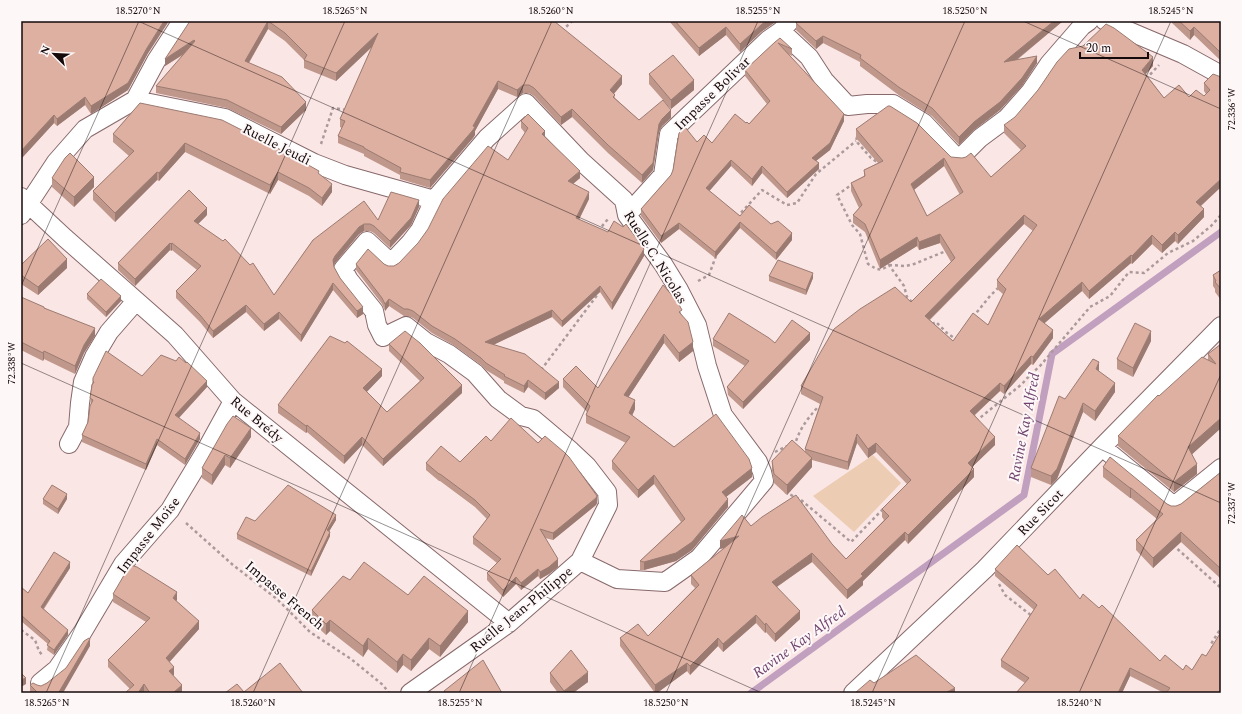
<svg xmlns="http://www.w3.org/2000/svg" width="1242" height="714" viewBox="0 0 1242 714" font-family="Spectral,serif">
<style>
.green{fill:#ecccb2}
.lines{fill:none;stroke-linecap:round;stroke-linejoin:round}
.stream{stroke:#c19fbe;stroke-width:7}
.street-casing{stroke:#87696b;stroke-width:20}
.path{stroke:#ac9a9b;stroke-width:2.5;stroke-dasharray:3 3;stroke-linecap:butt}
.street{stroke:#fff;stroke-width:18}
.wall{fill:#bf978b;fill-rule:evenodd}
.shaded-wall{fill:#9b7b71}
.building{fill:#deb0a2;stroke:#9b7b71;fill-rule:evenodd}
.ticks{fill:none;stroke:#150a0b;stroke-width:1;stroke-opacity:0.45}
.labels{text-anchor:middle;stroke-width:4;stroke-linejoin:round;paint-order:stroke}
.street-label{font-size:14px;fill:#150a0b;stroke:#fef7f7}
.water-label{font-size:15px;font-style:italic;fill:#6e426d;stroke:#fef7f7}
.neatline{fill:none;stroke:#150a0b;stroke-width:1.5}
.ticks-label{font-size:10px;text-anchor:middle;fill:#150a0b}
</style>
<rect width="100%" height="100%" fill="#fbe6e6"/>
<!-- green -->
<path class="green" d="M873,455l28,28 -47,49 -41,-36z"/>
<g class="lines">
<!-- stream -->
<path class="stream" d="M751,693l273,-198 28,-141 169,-122"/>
<defs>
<path id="street" d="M1105,21l78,33 38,21
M781,31l28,26 15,23 24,26 19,-2h26l31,19 31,33h7l18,-18 27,-20 23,-26 19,-28 33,-38 7,-5
M135,100l21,-39 26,-40
M21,197l44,41 110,97 58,66 276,222
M434,200l-14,30 -10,13 -19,20 -24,-22 -24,28 6,11 25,31 3,14 6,12 23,-11 20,16 23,12 26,19 23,26 23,17 12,3 38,32 16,15 20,26 1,13 -28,56
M21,215l35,-53 29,-33 50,-29 90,18 89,45 31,12 89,25 53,-62 39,-35 55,58 43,39 3,15 36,49 16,26 18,35 10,41 16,49 35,47 4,10 2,9 -65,77 -34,24 -48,-3 -37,-18 -71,62 -99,70
M627,215l36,-40 6,-41 99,-94 13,-9 9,-10
M69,444l9,-17 2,-24 3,-21 11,-25 15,-25 27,-31
M1102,447l72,59 47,-38
M40,683l17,-14 25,-36 41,-69 47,-54 35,-58 28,-51
M853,693l132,-124 117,-122 119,-121"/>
</defs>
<!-- street casing -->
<use href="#street" class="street-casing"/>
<!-- path -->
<path class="path" d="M562,31l10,-10
M1146,79l13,-14
M857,137l-1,4 15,17 6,4 -1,5
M321,144l12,-36 14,2
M854,183l-17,12 15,30 8,9 8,30c10,6 12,8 21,1l15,21 3,11 6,6
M737,217l25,-27 25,15 10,-2 19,-29 40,-33
M598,231l10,-12
M889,265l17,1 8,-2 32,-13
M698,281l11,-6 7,-19
M973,317l17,-21 9,-9
M932,324l4,-2 11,11 10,7
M541,370l57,-76 -1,-1
M976,421l46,-37 8,-9 10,-9 50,-59 20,-11 19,-24 15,1 24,-20 25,-12 18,-15 10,-11
M791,444l5,-3c5,-14 12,-23 22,-34l3,1
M775,452l12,-6
M785,492l16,8 50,42 33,-34
M186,523l47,42 44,34 33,33 41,27 32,26 6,8
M1173,545l48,43
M999,584l6,11 27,21
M21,630l14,10 4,11 3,4
M1213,649l-2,-5 10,-16"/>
<!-- street -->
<use href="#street" class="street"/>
</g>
<!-- wall -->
<path class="wall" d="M21,21l126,34 -19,35 -37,24 -6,-9 -28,21 -3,-3 -33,36z
M190,21h364l68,63 -8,10 1,4 24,22 32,-2 -9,8 -3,6 -6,38 -11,13 -34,-30 -36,-36 -11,8 -27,-29 -5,-3h-6l-6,4 -19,-8 -23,42v4l-2,3 -43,50 -30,-9v-4l-36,-19v-2l-26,-11v-7l4,-8 -2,-1v-8l32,-72 -36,34 -32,-13v-8l-19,-19 -17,-12 -19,34 57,47 -25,24 -54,-26 -71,-15v-7l27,-31 -18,11z
M669,21h107l-2,2 -13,9 -21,20 -14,-17 -27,21z
M1063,21l-46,39 20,3 -15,23 -22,24 -26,20 -15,15 -27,-29 -32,-20 -40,-30v-4l-37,-19 -7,6 -20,-19v-7z
M1172,21h49v40l-27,-26 -4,5 -18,-17z
M775,42l17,7v7l-4,-2 56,67 -14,29 -14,11 3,8 -32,29 -25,-25 -10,13 -21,-20 -22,25 31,25 31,8 21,16 -16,20 -36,-32 -25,30 -36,-29 -18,14 -20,-27v-7l30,-34 26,-33 15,1 34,-20 3,1 18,-20 -22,-28v-6z
M1153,66l-7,8 18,24 40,-2 2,-2 -2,-3v-8l17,-6v110l-20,19 3,11 -26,27 -3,-3 -13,12 -10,-9 -20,20 -1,-1 -42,36 -7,-8 -38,32 9,15 -20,27 -2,-1 -27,30 -4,-3 -25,24 20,30 -23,22 2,10 -66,67 -3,-4 -42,41v4l-16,14 -35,-37 -35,25 23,32 -25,23 -9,-10 -1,1 -9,-10 -33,29 -5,-6 -28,29 -3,-4 -30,22h-2l-35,-47v-8l28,-2 47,-48 -4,-4v-9l33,-27 -4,1 31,-23 81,18 14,15 38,-39 -2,-3v-8l25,-25 -31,-32 -8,6 -11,-15 -9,27 -36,-10v7l-25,28 -13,-12 -2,-12v-10l33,-9v-3l15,-45 -19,-10v-8l110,-84 40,-40 -11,-19 -21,7 -2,-4 -37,23 -15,-37 -12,-9v-8l6,-7 -8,-17v-8l13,-7v-6l14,-7 -22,-25v-9l95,28 40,20 30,-27 -17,-17v-8zM944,166l16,29 -33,21 -13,-26zM1024,224l9,7 -36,49v9l6,5 -15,31 -35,16 -23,-21z
M649,74l45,16 -23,19 -22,-25z
M140,103l179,71 13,18 -10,14 -13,-10 -31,-16 -8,14 -85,-42 -26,29 -2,-1 -42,42 -22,-22v-9l36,-35 -16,-14v-8z
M521,121l24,16 35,41 -7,6 16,15 -10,21 65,36 -32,54 -12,-18 -38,35 -10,-10 -58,27 65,44 -14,12 -17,-13 -4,6 -20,-10v-2l-18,-11 -5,-5 -26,-19 -23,-13 -19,-15 -5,-2h-4l-15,-10 -4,5 -3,-7 -26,-34v-6h28l4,2h6l5,-3 109,-103 17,-27 -4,-5z
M52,178l42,9 -20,20 -22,-20z
M419,207l-8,18 -21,23 -16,-15 -4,-2h-6l-5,3 -24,29 -1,4 6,11 23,36 -6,4 -24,-28 -32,52 -22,-23 -15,12 -18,-19 -33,26 -13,-16 -24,-24v-7l21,-21 -25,-20 -1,1 -1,-1 -35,36 -17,-16v-7l89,-48 -9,9 76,71 39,-55z
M21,265l46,3 -29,27 -17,-11z
M1221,270v30l-6,-8v-3l-2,-3v-11z
M769,276l44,2 -7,17 -37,-14z
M87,294l34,7 -15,16 -19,-18z
M21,297l23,11 51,28 -11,17 -9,21 -31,-15 -1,2 -22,-11z
M682,315l11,36 -14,11 -15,-19 -36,54 7,12 -3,7 42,31 78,30 -26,20 2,10 -36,43 -16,11 -32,9h-4v-9l41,-39 -27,-38 -16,14 -26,-29v-8l14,-18 -40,-20v-8l1,-3 -24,-25v-8l35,9z
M713,339l62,4 35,-3 -67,69 -15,-14 -1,-8 18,-21 -32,-20z
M1151,341l-18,36 -16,-8v-10z
M389,344l73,49 -79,73 -21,-21 -18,19 -37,-32 -1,1 -28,-20v-8l104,-29 -16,16 21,20 33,-31 -31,-30z
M1221,344v84l-29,26 5,20 -23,18 -56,-46v-10l41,-40 49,-36v-6z
M1099,371l16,21 -20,29 -12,-9 -26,67 -6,6 -20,-8v-9l34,-69z
M142,376l65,11 -28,31 21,21 -15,26 -28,-20 -11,25 -64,-28v-7l6,-13 3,-18 -1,-6 3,-20z
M251,437l-21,31 -5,-3 -13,20 -10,-7v-10z
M491,441l106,62 -1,2 -43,35 -8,-2 13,29 -9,7 -9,5 -2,-3 -17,14 -5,-6 -13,13 -16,-17v-7l10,-10 -24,-19v-7l14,-18 -12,-12 -35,-26h-1l-13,-11v-7l34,-1z
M1103,467l68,39h5l5,-2 40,-32v107l-40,-37 -28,26 -17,-18v-10l21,-21 -26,-21h-1l-27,-21z
M43,499h24l-9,15 -15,-10z
M336,520l-7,11 1,5 -19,40 -74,-37v-5l18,-13z
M70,568l-26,41 24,26 -14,20 -7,-5 1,-6 -27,-23v-34l7,6z
M995,569l53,6 112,86 23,9 38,23h-57l-34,-17 -8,17h-106l9,-10 -24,-16v-7l33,-50 -39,-34z
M350,580l58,15 60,27 -28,35 -11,-8 -18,22 -8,-6 -6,8 -29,-24 -5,8 -33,-26 -4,4 -14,-13v-12z
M113,594l64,6 -1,1 23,28 -30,33 5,13h-1l9,17 -1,1h-36l-1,-1 -14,-3 -22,-22v-7l38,-38 -33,-20z
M550,673l38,9 -15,11h-15l-8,-11z
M30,685l8,8h-8z"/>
<!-- shaded-wall -->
<path class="shaded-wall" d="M164,21h5l-22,34 -19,35 -37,24v-8l56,-58z
M268,21v8l-23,40v-8z
M766,21h10l-2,2 -13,9 -21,20v-8l21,-19z
M1054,21h9l-59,49v-8z
M726,27v8l-27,21v-8z
M1194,27v8l-4,5v-9z
M378,33v8l-42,40v-8z
M823,36v7l-7,6v-8z
M194,40v7l-29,19v-7z
M1037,56v7l-15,23 -22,24 -26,20 -15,15v-8z
M1153,57v9l-11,12v-8z
M622,76v8l-12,14v-8z
M694,80v10l-23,19v-9z
M498,81v8l-23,42v4l-2,3 -43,50v-8l43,-54z
M523,85v8l-6,4v-7z
M85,97v8l-28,21v-7z
M306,102v8l-25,24v-7z
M572,109v8l-11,8v-8z
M671,110v8l-9,8 -3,6 -6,38 -11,13v-8l17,-51 3,-5z
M844,114v7l-14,29 -18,14v-6z
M54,115v8l-33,36v-8z
M545,131v7l-3,-4z
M185,143v9l-26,29v-8z
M944,158v8l-33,26v-8z
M731,160v6l-25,29v-7z
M819,163v6l-32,29v-6z
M762,166v7l-10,13v-7z
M580,171v7l-12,10v-7z
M157,172v8l-42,42v-9z
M278,172v8l-8,14v-9z
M94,177v10l-20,20v-10z
M1221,179v8l-25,23v-8z
M332,184v8l-10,14v-8z
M589,192v7l-13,26v-7z
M419,200v7l-8,18 -21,23v-7z
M207,208v7l-13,13v-7z
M1204,209v8l-26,27v-9z
M1024,215v9l-99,100v-8z
M740,222v6l-25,30v-6z
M679,223v6l-18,14v-7z
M364,224v7l-5,3 -24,29 -2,4v-7l2,-4 24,-29z
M1175,232v9l-13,12v-8z
M792,233v7l-16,20v-7z
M940,234v9l-21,7v-8z
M1152,235v9l-20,20v-8z
M917,237v9l-37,23v-9z
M170,243v7l-35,36v-7z
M172,243v7l-1,1v-7z
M644,249v7l-32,54v-7z
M1131,255v8l-42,36v-8z
M67,259v9l-29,27v-8z
M813,273v5l-7,17v-5z
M1082,282v9l-43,37v-9z
M333,283v7l-32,52v-7z
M600,286v6l-38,35v-6z
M121,296v5l-15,16v-5z
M389,299v7l-4,5v-7z
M246,305v7l-33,26v-7z
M363,307v7l-6,4v-7z
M552,310v7l-67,32v-7z
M279,312v7l-15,12v-7z
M95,328v8l-11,17 -9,21v-8l9,-21z
M1053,330v8l-20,27v-8z
M1151,331v10l-18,36v-9z
M810,333v7l-67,69v-7z
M664,334v9l-40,61v-9z
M693,342v9l-14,11v-9z
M44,351v8l-1,2v-8z
M1031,356v8l-27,30v-8z
M1099,362v10l-3,-3z
M382,369v7l-19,20v-8z
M528,380v7l-4,6v-7z
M207,381v6l-32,35v-7z
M559,382v6l-14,12v-7z
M1000,383v8l-30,28v-8z
M1115,383v9l-20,29v-10z
M462,385v8l-79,73v-7z
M635,400v9l-6,13v-9z
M1083,403v9l-26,67 -6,6v-9z
M1221,418v10l-33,30v-11z
M307,425v7l-1,1v-7z
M251,428v9l-21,31v-10z
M200,433v6l-15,26v-6z
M857,434v9l-9,27v-8z
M362,437v8l-18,19v-8z
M995,437v8l-27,26v-8z
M157,439v6l-11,25v-6z
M876,443v9l-8,6v-9z
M225,455v10l-13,20v-10z
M812,458v9l-25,28v-10z
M1197,464v10l-23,18v-10z
M752,468v9l-30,23v-8z
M974,469v8l-66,67v-9z
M654,475v9l-16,14v-8z
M1130,488h1v10h-1z
M67,494v5l-9,15v-5z
M597,496v7l-1,2 -43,35v-7z
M728,499v8l-36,43 -16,11 -32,9v-8z
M336,515v5l-9,15v-5z
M330,532v4l-19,40v-5z
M905,532v8l-42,41v4l-16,14v-9l14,-16z
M1181,532v10l-28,26v-10z
M739,536v8l-19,5v-8z
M812,553v9l-40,28v-8z
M558,559v8l-9,7 -9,5v-7z
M70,562v6l-29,44v-5z
M538,569v7l-17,14v-7z
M516,577v7l-13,13v-7z
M177,592v8l-4,5v-7z
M468,611v11l-28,35v-11z
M800,611v8l-25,23v-8z
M756,615v8l-33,29v-8z
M330,620v11l-4,4v-11z
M199,621v8l-33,37v-8z
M766,623v9l-1,1v-8z
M68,630v5l-14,20v-5z
M368,638v11l-5,8v-11z
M429,638v11l-18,22v-11z
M718,638v8l-28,29v-9z
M90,639v7l-27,47h-5z
M403,654v11l-6,8v-11z
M687,663v8l-30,22h-2v-8z
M174,667v8l-5,4v-8z
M1130,668v8l-8,17h-4z
M588,672v10l-15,11h-9v-2z
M26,678v6l-5,3v-7z
M144,684v8l-1,1h-5z
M182,685v7l-1,1h-8z
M955,688v5h-10z"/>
<!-- building -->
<path class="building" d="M21,21h143l-17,27 -19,35 -37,23 -6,-9 -28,22 -3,-4 -33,36z
M190,21h78l-23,40 37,16 24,25 -25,25 -54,-27 -71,-14 39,-45 -1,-1 -29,19z
M268,21h286l68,55 -12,14 5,5 -2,2 26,23 24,-20 8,10 -9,9 -3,5 -6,39 -11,12 -34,-30 -36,-36 -11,8 -27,-29 -5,-3h-6l-6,5 -19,-9 -25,45 2,1 -2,3 -43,50 -30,-8 1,-4 -37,-20v-1l-26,-11 7,-15 -5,-2 38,-86 -42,40 -32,-13 3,-5 -22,-22z
M675,21h91l-5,4 -21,19 -14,-17 -27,21z
M797,21h257l-50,41 33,-6 -15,22 -22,24 -26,20 -15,15 -27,-29 -32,-20 -40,-30 1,-3 -38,-19 -7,5 -20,-18z
M1179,21h42v32l-27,-26 -4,4z
M1106,24l8,4 39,29 -11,13 22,28 15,-13 10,12 7,-7 8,6 6,-6 -6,-7 9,-9 8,3v102l-25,23 8,7 -26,26 -3,-3 -13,13 -10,-10 -20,21 -1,-1 -42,36 -7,-9 -43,37 14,11 -20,27 -2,-1 -27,30 -4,-3 -30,28 25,26 -27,26 6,6 -66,66 -3,-3 -44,42 2,2 -16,14 -35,-37 -40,29 28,29 -25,23 -9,-11 -1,2 -9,-10 -33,29 -5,-6 -28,28 -3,-3 -32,22 -35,-47 18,-14 10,12 51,-51 -8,-10 48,-39 -19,5 22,-26 9,11 11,-9 34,-22 36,49 14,15 43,-43 -7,-7 29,-29 -35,-37 -8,6 -11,-15 -9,28 -43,-13 18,-52 -22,-11 33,-57 26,-20 35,-22 16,15 44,-44 -15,-24 -21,8 -2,-5 -37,23 -15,-36 -12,-9 9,-10 -11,-22 14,-7 -1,-6 19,-9 -27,-32 32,-23h2l27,17 34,34 11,1 4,-1 5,-4 20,24 35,-31 -22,-21 11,-8 23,-27 19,-28 12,-13 14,-3zM944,158l19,34 -36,24 -16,-32zM1024,215l13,10 -40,55 9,9 -18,36 -15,-12 -20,28 -28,-25z
M780,38l12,11 -14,-6 66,71 -14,29 -18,15 7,5 -32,29 -25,-26 -10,13 -21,-19 -25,28 34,28 9,-11 22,19 7,-3 14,12 -16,20 -36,-31 -25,30 -36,-29 -18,13 -20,-27 30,-34 2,-5 6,-37 6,-6 12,15 7,-7 8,8 23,-29 11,9 1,-1 2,2 21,-23 -25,-31 30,-28z
M673,55l21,25 -23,20 -22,-26z
M140,103l82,17 65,33 32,18 -1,2 14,11 -10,14 -13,-10 -31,-16 -8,13 -85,-42 -26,30 -2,-1 -42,41 -22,-22 41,-40 -21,-17z
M528,114l17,17 -3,3 38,37 -12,10 21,11 -13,26 32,14 6,-11 9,6 3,-3 18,25 -32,54 -12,-17 -38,35 -10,-11 -67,32 40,12 34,28 -14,11 -17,-13 -4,6 -20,-10 1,-1 -19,-12 -5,-5 -26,-19 -23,-13 -19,-15 -5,-2h-4l-15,-10 -4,5 -3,-6 -26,-34 12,-15 16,15 4,2h6l5,-3 19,-20 10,-14 15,-30 45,-53 20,14 20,-32 -7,-7z
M70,153l24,24 -20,20 -22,-19 13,-20z
M189,190l18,18 -13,13 29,20 2,-2 25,26 3,-2 21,32 39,-55 51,-39 14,19 13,-28 28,8 -8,18 -21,23 -16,-15 -4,-2h-6l-5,3 -24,29 -2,4 1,7 6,11 23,29 -6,4 -24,-28 -32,52 -22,-23 -15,12 -18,-19 -33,26 -13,-16 -24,-24 25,-25 -29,-23 -1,1 -1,-1 -35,36 -17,-16z
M48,239l19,20 -29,28 -17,-12v-10z
M778,260l35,13 -7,17 -37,-14z
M1221,270v19l-6,-7 1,-1 -3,-6z
M101,279l20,17 -15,16 -19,-18z
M663,285l14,16 5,9 -3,2 9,10 5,20 -14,11 -15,-19 -40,61 11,5 -6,13 45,34 42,-33 33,45 3,9 -30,24 6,7 -36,43 -16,11 -32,9 -4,-1 45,-42 -31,-44 -16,15 -26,-29 18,-24 -44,-22 4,-9 -27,-27 13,-13 22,22z
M21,297l23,10v1l51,20 -11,17 -9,21 -31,-15 -1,2 -22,-11z
M729,313l40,25 6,5 17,-23 18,13 -67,69 -15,-14 -1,-1 22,-26 -36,-22z
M1135,323l16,8 -18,37 -16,-9z
M405,331l15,12 42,42 -79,74 -21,-22 -18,19 -37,-31 -1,1 -28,-21 52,-69 15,7 2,-2 35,28 -19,19 24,24 37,-34 -35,-34z
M1221,344v74l-33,29 9,17 -23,18 -56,-46 40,-41 1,1 43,-39 14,7 -8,-10z
M106,351l36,25 19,-21 15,6 3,-4 7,6 1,-1 20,19 -32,34 25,18 -15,26 -28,-20 -11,25 -64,-29 6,-13 2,-16 3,-6 -3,-2 2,-13 2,-3 -1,-1v-3z
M1093,359l6,3 -3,7 19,14 -20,28 -12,-8 -26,66 -6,7 -20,-8 28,-72 6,3z
M233,416l18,12 -21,30 -5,-3 -13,20 -10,-7 25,-44z
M511,418l27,25 7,-7 19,16 5,5 28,39 -1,2 -43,35 -13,-4 18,30 -9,8 -9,5 -2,-3 -17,14 -5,-6 -13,13 -16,-17 14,-14 -28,-22 17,-22 -15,-15 -35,-26h-1l-13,-11 15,-17 19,16 26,-26 5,5z
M792,440l20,18 -25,27 -13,-11 -2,-13z
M1110,457l57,47 4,2h5l5,-2 40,-32v97l-40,-37 -28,26 -17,-18 27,-26 -32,-26h-1l-27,-21z
M52,485l15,9 -9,15 -15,-10z
M288,485l48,30 -9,15 3,2 -19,39 -74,-37 9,-17 9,4z
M1017,545l31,30 7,-6 25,30 3,-5 16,14 3,-3 58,56 5,-6 18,15 3,-5 6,5 10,-16 4,2 15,-24v61h-55l4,-5 -40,-20 -12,25h-102l13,-15 -28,-18 36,-55 -42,-36z
M54,552l16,10 -29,45 27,23 -14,20 -7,-5 3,-4 -29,-26v-28l7,6z
M364,562l44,33 16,-19 44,35 -28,35 -11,-8 -18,22 -8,-6 -6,8 -29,-24 -5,8 -33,-26 -4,4 -14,-14 31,-34 7,4z
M130,565l7,2 40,25 -4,6 26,23 -33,37 8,9 -5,4 13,14 -9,8h-23l-6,-9 -6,9h-13l9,-8 -26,-25 42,-42 -37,-24z
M89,638l1,1 -31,53 -1,1h-20l-8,-8 3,-2 4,2 4,1 6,-3 19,-15 18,-27z
M571,650l17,22 -24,19 -14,-18z
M916,655l39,33 -10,5h-90l15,-13 4,3z
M483,660l19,33h-56l-2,-2z
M280,663l23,30h-78l12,-9 7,8z
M21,673l5,5 -5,2z"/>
<!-- ticks -->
<path class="ticks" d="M138,21l1083,482M1023,21l198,88M21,286l118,-265M21,363l741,330M46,693l299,-672M253,693l299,-672M459,693l299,-672M666,693l299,-672M872,693l299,-672M1079,693l142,-319"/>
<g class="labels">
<!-- street labels -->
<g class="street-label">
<text transform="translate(712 93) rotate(-44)" y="5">Impasse Bolivar</text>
<text transform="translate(277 144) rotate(27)" y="5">Ruelle Jeudi</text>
<text transform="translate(656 257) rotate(58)" y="5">Ruelle C. Nicolas</text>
<text transform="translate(257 419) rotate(40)" y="5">Rue Brédy</text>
<text transform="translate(1040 512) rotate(-46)" y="5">Rue Sicot</text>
<text transform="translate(148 535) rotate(-52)" y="5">Impasse Moïse</text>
<text transform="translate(285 595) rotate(40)" y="5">Impasse French</text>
<text transform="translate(521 609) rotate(-39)" y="5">Ruelle Jean-Philippe</text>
</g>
<!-- water labels -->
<g class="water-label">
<text transform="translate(1024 427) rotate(-79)" y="5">Ravine Kay Alfred</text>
<text transform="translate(799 642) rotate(-36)" y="5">Ravine Kay Alfred</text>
</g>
</g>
<!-- border -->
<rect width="1242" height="714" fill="none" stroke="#fef7f7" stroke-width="44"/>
<!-- north arrow -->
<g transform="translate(54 54) rotate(294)" stroke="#fef7f7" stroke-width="3" paint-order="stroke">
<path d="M0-3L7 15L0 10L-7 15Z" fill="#150a0b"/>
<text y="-6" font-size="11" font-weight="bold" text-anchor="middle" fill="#150a0b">N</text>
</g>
<!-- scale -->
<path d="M1080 52v6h68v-6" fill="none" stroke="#150a0b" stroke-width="2"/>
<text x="1086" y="52" font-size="12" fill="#150a0b" stroke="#fef7f7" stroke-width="3" paint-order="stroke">20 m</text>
<rect x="22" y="22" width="1198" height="670" class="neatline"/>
<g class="ticks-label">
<text x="138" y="14">18.5270°N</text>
<text x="345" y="14">18.5265°N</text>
<text x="551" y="14">18.5260°N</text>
<text x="758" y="14">18.5255°N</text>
<text x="965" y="14">18.5250°N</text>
<text x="1171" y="14">18.5245°N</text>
<text transform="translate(1231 109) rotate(-90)" y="4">72.336°W</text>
<text transform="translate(11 363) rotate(-90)" y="4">72.338°W</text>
<text transform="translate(1231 503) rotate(-90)" y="4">72.337°W</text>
<text x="47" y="706">18.5265°N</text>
<text x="253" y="706">18.5260°N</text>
<text x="460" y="706">18.5255°N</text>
<text x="666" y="706">18.5250°N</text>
<text x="873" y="706">18.5245°N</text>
<text x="1079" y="706">18.5240°N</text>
</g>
</svg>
